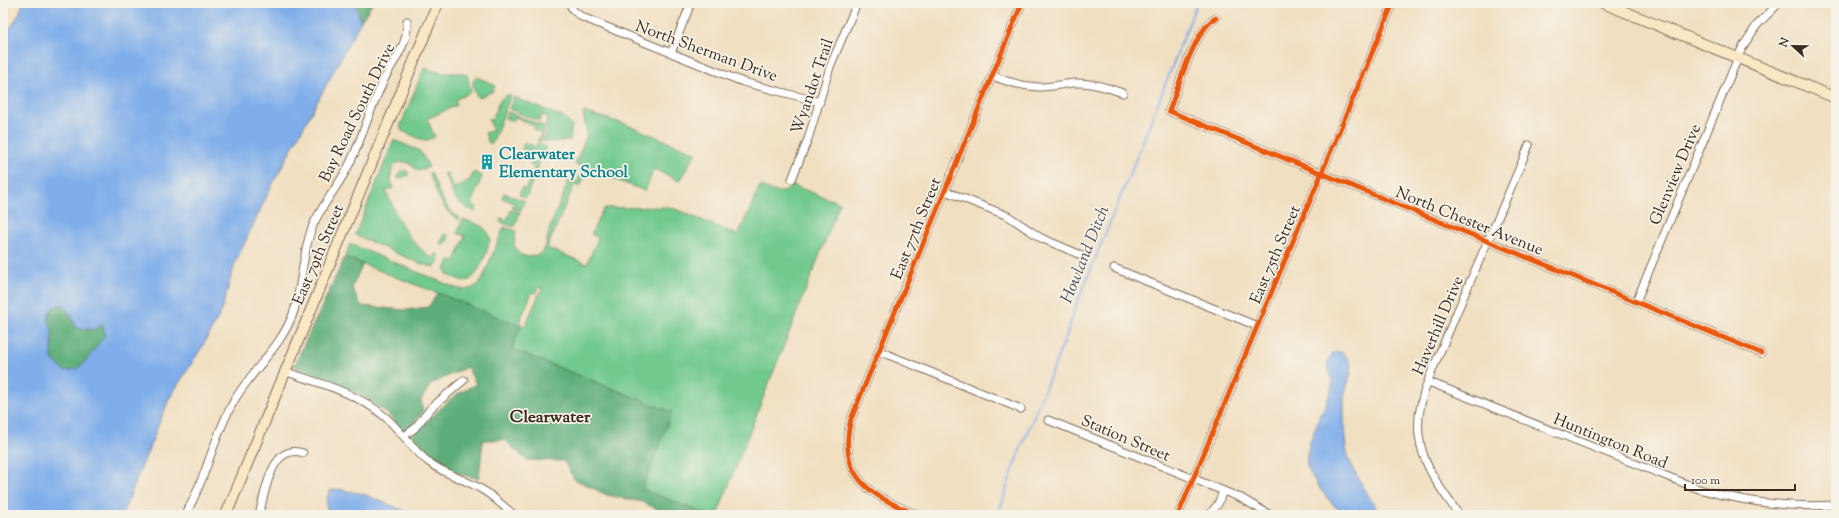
<svg xmlns="http://www.w3.org/2000/svg" width="1839" height="518" viewBox="0 0 1839 518" font-family="'Sorts Mill Goudy',serif">
<style>
.green{fill:#71c98e;stroke:#567a56;fill-rule:evenodd}
.forest{fill:#5cad79;stroke:#4c6c4c}
.water{fill:#80aeea;stroke:#5e6c84;fill-rule:evenodd}
.lines{fill:none;stroke-linecap:round;stroke-linejoin:round}
.stream{stroke:#80aeea;stroke-width:2}
.street-casing{stroke:#7b6957;stroke-width:9}
.secondary-casing{stroke:#7b6957;stroke-width:12}
.street{stroke:#fff;stroke-width:7}
.secondary{stroke:#fae7c3;stroke-width:10}
.cycleway-casing{stroke:#f7f3e8;stroke-width:8}
.cycleway{stroke:#e8590c;stroke-width:5}
.labels{text-anchor:middle;stroke-width:3.5;stroke-linejoin:round;paint-order:stroke}
.street-label{font-size:16px;fill:#3b2a1e;stroke:#f7f3e8}
.culture-label{font-size:16px;font-weight:bold;fill:#0d838f;stroke:#f7f3e8;text-anchor:start}
.water-label{font-size:17px;font-style:italic;fill:#50525b;stroke:#f7f3e8}
.neighbourhood-label{font-size:17px;font-weight:bold;fill:#3b2a1e;stroke:#f7f3e8}
</style>
<rect width="100%" height="100%" fill="#f7f3e8"/>
<filter id="ink" filterUnits="userSpaceOnUse"><feTurbulence type="fractalNoise" baseFrequency=".025" numOctaves="2"/><feDisplacementMap in="SourceGraphic" scale="8" xChannelSelector="R" yChannelSelector="G"/><feConvolveMatrix kernelMatrix="1 2 1 2 8 2 1 2 1" color-interpolation-filters="sRGB"/></filter>
<filter id="wash" filterUnits="userSpaceOnUse"><feTurbulence type="fractalNoise" baseFrequency=".012" numOctaves="4" result="noise"/><feDisplacementMap in="SourceGraphic" scale="16" xChannelSelector="R" yChannelSelector="G"/><feGaussianBlur stdDeviation="0.9" result="paint"/><feColorMatrix in="noise" values="0 0 0 0 0 0 0 0 0 0 0 0 0 0 0 0 0 1.4 0 .05"/><feComposite in="paint" operator="in"/></filter>
<g filter="url(#wash)">
<rect width="100%" height="100%" fill="#f1dfc1"/>
<!-- green -->
<path class="green" d="M424,68l19,5h19l5,2 4,17 -16,8 2,5 -30,14 8,18 -10,4 -23,-10 -2,-4z
M476,77l15,6 4,3 -2,5 -15,7 -5,-10v-8z
M508,95h3l-19,49 -4,-2 -3,-9 8,-3 -5,-12 4,2c4,-9 6,-23 16,-25z
M514,97l51,21 7,9 -2,13 -22,2 -5,-1 5,-12 -2,-6 2,-6 -6,-2 -3,6 -30,-12z
M508,112l38,15 -6,15 -2,-1 3,-8 -7,-3 1,-4 -20,-9 -2,4 -8,-3z
M583,112l42,12 71,29 -17,28 -25,-12 -9,22 -57,-22 -8,18 -6,-2 -27,63 40,16 11,-26 -7,-4 11,-23 3,-3 65,-1 68,28 22,-49c11,4 24,12 32,-1l48,18 -123,312h-9l-66,-26 29,-77 -159,-63 8,-23 -175,-69 5,-13 106,44c11,3 19,1 26,-8l22,-53 12,4 -2,14 5,9 9,3 13,-3 5,-8 3,-16 20,-50 8,3 6,-16 -8,-3 12,-29zM539,287l3,1 -17,38 -6,-3 13,-31 4,1z
M394,140l26,11 9,16 -11,4 -9,-8c-19,-5 -20,12 -16,25l-7,3c13,30 19,47 46,67l4,-5 3,2 -1,7 -4,5 -13,-3 -66,-29z
M524,142l12,5 1,-4 9,4 -4,10 -20,-8z
M533,159l7,3 -14,36 -7,-3 3,-8 4,2 9,-22 -5,-2z
M403,171h4l2,4 -11,4 1,-6z
M431,172c7,17 12,36 29,46l-1,2c-18,-9 -23,-30 -30,-47z
M446,172l8,16 16,-8 4,-8 8,4 -11,28 6,3 -2,5c-22,-11 -22,-17 -31,-39z
M504,193l21,8 -5,10 -8,-3 2,-5 -12,-5z
M511,210l9,3 -6,14 -14,-5 1,-4 6,2z
M463,219c11,4 25,7 27,19 -1,10 -12,42 -24,43 -6,0 -12,-4 -18,-6l-3,-5 4,-11 6,2 10,-25 -8,-3z
M445,234l3,1c1,3 -1,10 -5,11l-3,-3z"/>
<!-- forest -->
<path class="forest" d="M352,3h21l-12,18 -6,-16z
M345,257l18,7 -11,23 9,19 45,4 22,-3 10,-14 83,33 -9,23 160,63 -30,77 66,26h-38l-28,-13 -35,-7 -33,-16 -10,-18 -38,-1 -21,-20h-22l-4,38c-28,-2 -51,-21 -68,-42l43,-40 22,-12 -9,-17 -36,17 -10,16 2,12 -11,13 -10,6 -14,-17 -29,-20 -65,-28z
M62,304l9,11 5,13 27,-3 3,10 -20,26 -9,8 -13,2 -12,-12v-24l-4,-16 4,-11z"/>
<!-- water -->
<path class="water" d="M23,3h329l3,2 6,16 -89,164 -37,78 -14,49 -19,35 -33,52 -47,116h-119v-475l16,-26zM62,304l9,11 5,13 16,2 11,-5 2,10 -19,26 -9,8 -13,2 -12,-12v-30l-4,-10 4,-11z
M1342,352c19,20 3,27 2,48 0,18 -1,42 5,59 8,19 20,38 32,56 -8,0 -27,2 -34,0 -14,-6 -36,-36 -40,-50 -1,-4 0,-11 1,-15 4,-21 17,-40 23,-60 6,-17 -12,-20 2,-37z
M338,489l25,5 52,21h-85c-5,-8 -5,-16 0,-24z"/>
<g class="lines">
<!-- stream -->
<path class="stream" d="M998,515l17,-52 52,-129 8,-26 67,-164 55,-141"/>
</g>
</g>
<g filter="url(#ink)">
<g class="lines">
<defs>
<path id="street" d="M569,3l5,8 8,6 161,65 77,20
M1216,18c-21,10 -38,70 -47,93l592,242
M671,53l20,-50
M993,76c14,6 29,10 45,11 12,0 24,-3 37,-4 16,-1 32,4 48,10
M792,179l16,-40 22,-72 27,-64
M945,191l63,25 33,22 40,17
M1114,268l143,58
M1636,302l106,-254 15,-23 22,-22
M879,351l142,58
M284,371c34,12 72,21 100,45 17,14 28,34 46,47 16,12 35,16 51,26 13,7 22,18 34,26
M1429,382l270,107c44,13 90,19 137,16
M1048,420l193,78 29,17
M404,436l10,-7 17,-21 33,-28
M185,515c21,-35 28,-78 49,-114 18,-32 48,-54 60,-90 9,-29 8,-60 20,-88 10,-21 26,-39 36,-60 14,-29 22,-61 37,-89 10,-18 21,-31 20,-53
M259,515c6,-21 12,-73 44,-62
M918,515c-47,-19 -82,-38 -67,-96l171,-416
M1178,515l215,-512
M1209,515l9,-11 5,-13
M1459,515c-17,-25 -37,-49 -40,-80 -4,-36 17,-71 30,-104 26,-62 54,-123 80,-186"/>
<path id="secondary" d="M1603,3l233,95
M226,515l212,-512"/>
</defs>
<!-- street casing -->
<use href="#street" class="street-casing"/>
<!-- secondary casing -->
<use href="#secondary" class="secondary-casing"/>
<!-- street -->
<use href="#street" class="street"/>
<!-- secondary -->
<use href="#secondary" class="secondary"/>
<defs>
<path id="cycleway" d="M1216,18c-21,10 -38,70 -47,93l592,242
M918,515c-47,-19 -82,-38 -67,-96l171,-416
M1178,515l215,-512"/>
</defs>
<!-- cycleway casing -->
<use href="#cycleway" class="cycleway-casing"/>
<!-- cycleway -->
<use href="#cycleway" class="cycleway"/>
</g>
</g>
<!-- icons -->
<defs>
<symbol id="building-bare" viewBox="-9 -9 18 18"><path d="M-4-6H4V6H1V3H-1V6H-4ZM-2.5-4.3h1.7v1.8h-1.7ZM.8-4.3h1.7v1.8H.8ZM-2.5-1h1.7V.8h-1.7ZM.8-1h1.7V.8H.8Z" fill="#0f9aa8" stroke="#f7f3e8" stroke-width="2.5" paint-order="stroke"/></symbol>
</defs>
<g fill-rule="evenodd">
<use href="#building-bare" x="476" y="151" width="22" height="22"/>
</g>
<g class="labels">
<!-- street labels -->
<g class="street-label">
<text transform="translate(707 50) rotate(20)" y="6">North Sherman Drive</text>
<text transform="translate(811 86) rotate(-71)" y="6">Wyandot Trail</text>
<text transform="translate(356 112) rotate(-64)" y="6">Bay Road South Drive</text>
<text transform="translate(1674 174) rotate(-67)" y="6">Glenview Drive</text>
<text transform="translate(1470 220) rotate(22)" y="6">North Chester Avenue</text>
<text transform="translate(915 228) rotate(-68)" y="6">East 77th Street</text>
<text transform="translate(317 254) rotate(-67)" y="6">East 79th Street</text>
<text transform="translate(1274 254) rotate(-67)" y="6">East 75th Street</text>
<text transform="translate(1437 325) rotate(-67)" y="6">Haverhill Drive</text>
<text transform="translate(1126 437) rotate(23)" y="6">Station Street</text>
<text transform="translate(1611 440) rotate(22)" y="6">Huntington Road</text>
</g>
<!-- culture labels -->
<g class="culture-label">
<text x="499" y="159">Clearwater<tspan x="499" dy="18">Elementary School</tspan></text>
</g>
<!-- water labels -->
<g class="water-label">
<text transform="translate(1084 254) rotate(-68)" y="6">Howland Ditch</text>
</g>
<!-- neighbourhood labels -->
<g class="neighbourhood-label">
<text x="550" y="422">Clearwater</text>
</g>
</g>
<!-- margin -->
<rect width="1839" height="518" fill="none" stroke="#f7f3e8" stroke-width="16"/>
<!-- north arrow -->
<g transform="translate(1793 46) rotate(292)" stroke="#f7f3e8" stroke-width="3" paint-order="stroke">
<path d="M0-3L7 15L0 10L-7 15Z" fill="#3b2a1e"/>
<text y="-6" font-size="11" font-weight="bold" text-anchor="middle" fill="#3b2a1e">N</text>
</g>
<!-- scale -->
<path d="M1685 484v6h110v-6" fill="none" stroke="#3b2a1e" stroke-width="2"/>
<text x="1691" y="484" font-size="12" fill="#3b2a1e" stroke="#f7f3e8" stroke-width="3" paint-order="stroke">100 m</text>
</svg>
